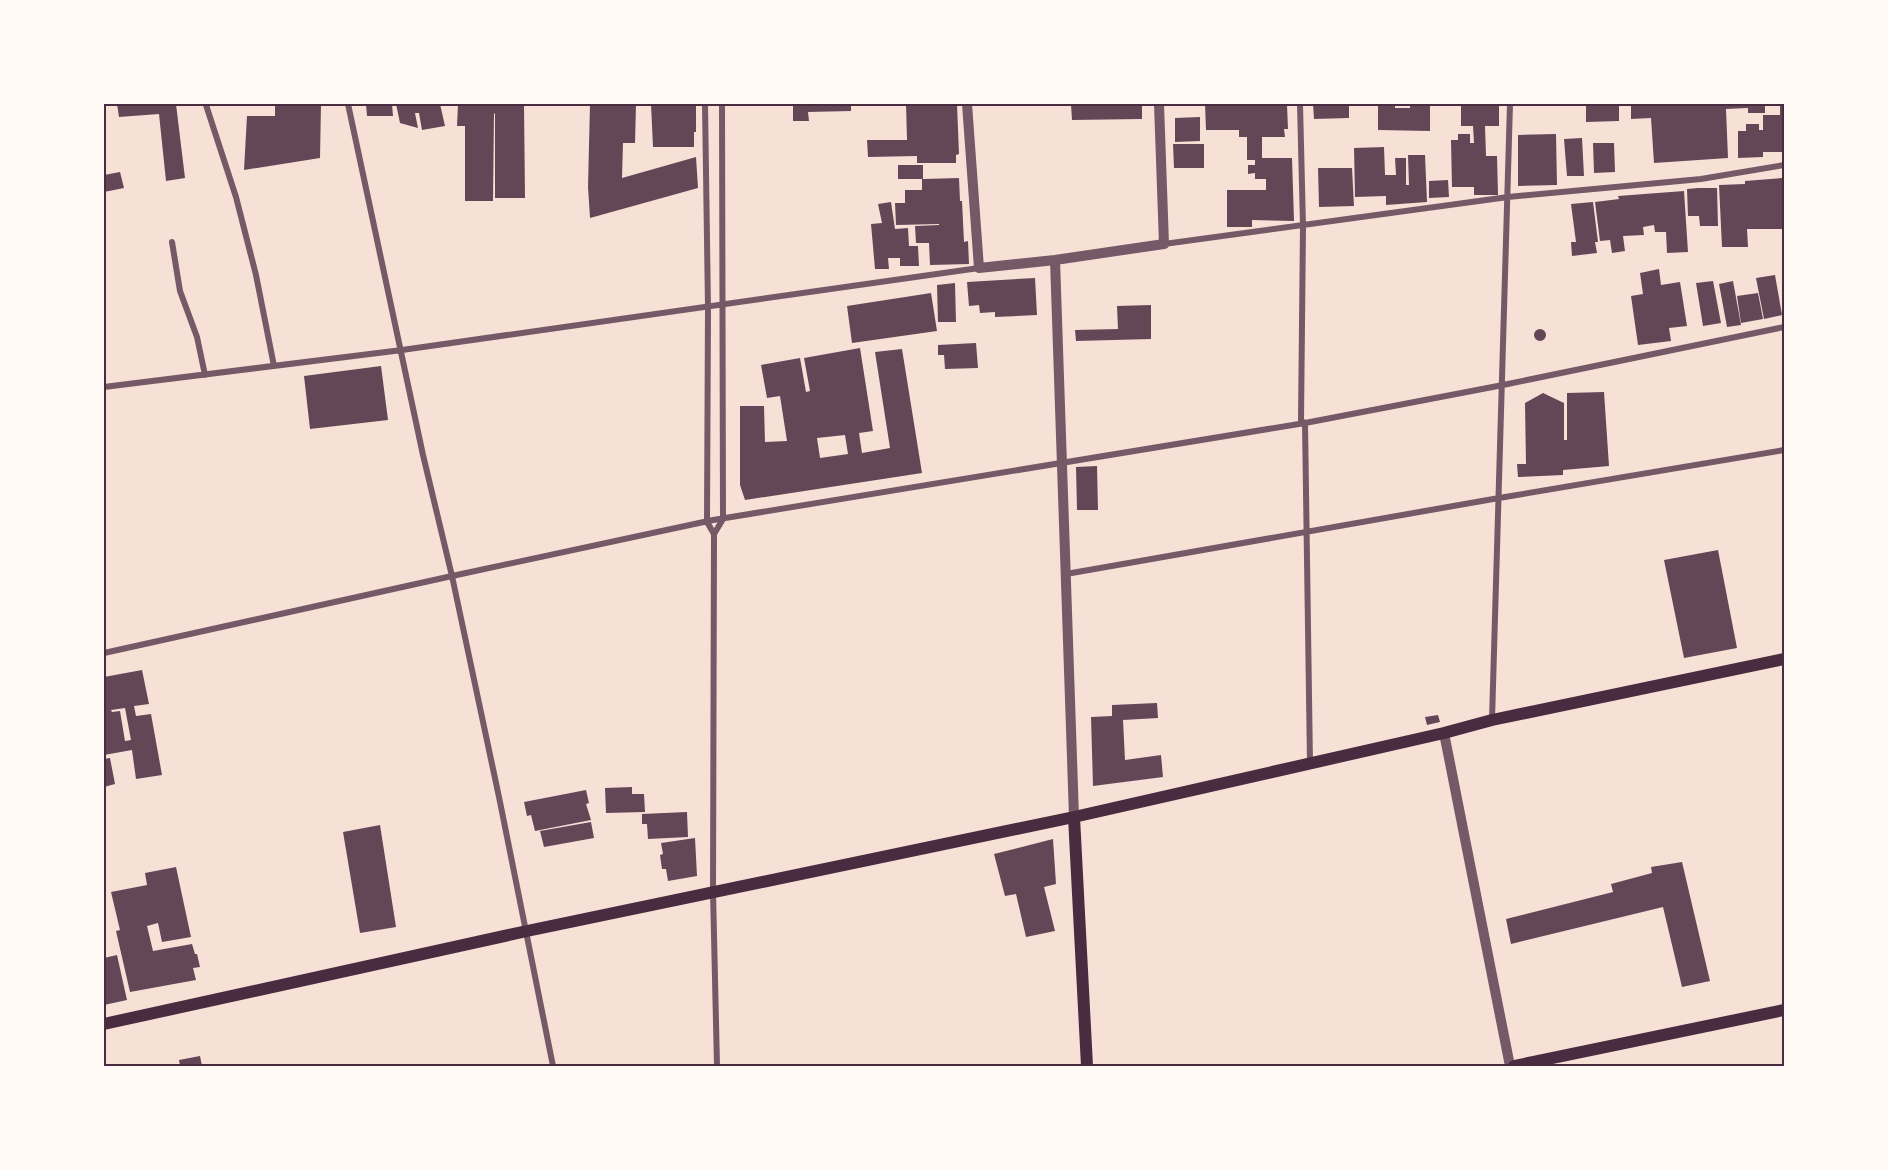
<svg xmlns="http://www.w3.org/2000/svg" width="1888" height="1170" viewBox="0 0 1888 1170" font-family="Barlow,sans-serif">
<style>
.building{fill:#644757;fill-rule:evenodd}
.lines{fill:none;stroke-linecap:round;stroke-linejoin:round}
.minor{stroke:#755966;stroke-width:6}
.tertiary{stroke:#755966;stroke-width:10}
.secondary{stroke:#4a2c40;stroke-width:12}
.neatline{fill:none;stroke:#4a2c40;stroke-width:2}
</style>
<rect width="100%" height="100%" fill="#f7e1d7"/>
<!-- building -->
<path class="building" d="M117,104h59l9,74 -19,3 -7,-67 -40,3z
M275,104h46l-1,54 -76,12 3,-54h28z
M366,104h26l1,12h-26z
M396,104h44l5,22 -23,4 -3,-17h-4l3,15 -18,-5z
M458,104h33v1h4v-1h29l1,94h-30v-84l-1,-1 -1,88h-28v-75h-8z
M590,104h46l-1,39h-12l-1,35 74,-21 2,31 -108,30 -2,-31z
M651,104h45v28h-2v15h-41z
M793,104h58v7l-43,1 1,9h-16z
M906,104h51l2,50 -3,1v8h-39v-7l-49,1 -1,-17h40z
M1071,104h71v15l-70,1z
M1205,104h82l1,25h-4l1,8h-23v21h30l2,63 -42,-1v7h-25v-37h39v-11h-11v-6l-7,1v-9h7v-5h-8v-23h-8v-7h-33z
M1313,104h36v14l-35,1z
M1378,104h17v4h15v-4h20v27l-52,-1z
M1461,104h38v22h-14l1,30h11l1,39h-24v-8h-22l-1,-47h7v-6h12v9h4l-1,-17h-12z
M1586,104h33v17l-33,1z
M1631,104h134v9h-17v-5l-22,1 2,49 -74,5 -3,-45 -20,1z
M1780,104h4v48h-21v5l-25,1v-27h8v-7h13v6h4v-15h17z
M1200,117v24l-25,1v-24z
M1556,134l1,51 -39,1v-51z
M1582,138l2,38h-17l-3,-37z
M1593,143h21l1,29 -21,1z
M1173,144h31v24h-30z
M1384,147l1,28h11l-1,-17h11v27h3l-1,-30h17l2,47 -41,3v-9l-31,1 -1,-49z
M898,165h25v14l36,-1 1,23h2l2,41 4,-1 1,23 -39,1 -1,-22h-13l-1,-17 24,-1v-1l-43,1 -1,-22h10v-13h17v-11h1h-25z
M1318,168h34l2,38 -35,1z
M120,172l4,16 -20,4v-17z
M1782,175h2v54h-37l1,18h-26l-3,-62 26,-1v-3l37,-3z
M1448,180l1,17 -20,1v-17z
M1698,188h19l1,38h-18l-1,-10h-11l-1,-27z
M1684,191l4,61 -21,1 -1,-21h-11l-1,-7 -11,2 1,8 -21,1 2,15 -13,2 -2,-13 -10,1 -5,-39 24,-3 -1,-3z
M891,202l4,27 13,-1 1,18h9l1,20h-19v-8h-12l1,11h-14l-4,-45 11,-1 -4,-19z
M1593,202l5,40h-3l2,11 -25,3 -1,-14h5l-5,-38z
M1659,269l2,16 19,-3 7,44 -18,2 2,13 -33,4 -7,-49 12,-2 -3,-21z
M1775,275l7,40 -18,4 -8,-41z
M1035,278l2,37 -42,2v-5l-15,1 -1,-8 -10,1 -2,-24z
M1713,281l8,42 -18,3 -7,-43z
M1733,281l8,44 -14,2 -8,-43z
M955,283l1,39h-18l-1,-37z
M931,293l6,38 -85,12 -5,-37z
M1758,293l5,26 -22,4 -4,-27z
M1151,305v34l-75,2 -1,-11 43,-1 -1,-23z
M1534 335a6 6 0 1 1 12 0a6 6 0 1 1-12 0Z
M976,343l2,25 -33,1 -1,-14h-6v-10z
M860,348l13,83 -14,2 3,20 28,-5 -15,-96 27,-3 20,124 -177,27 -5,-15v-79h24l1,36 22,-1 -7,-45 -13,2 -6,-33 39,-7 6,34 4,-1 -6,-33zM845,435l3,19 -28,4 -3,-20z
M381,366l7,54 -78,9 -6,-53z
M1604,392l5,74 -46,4v5l-45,2 -1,-13h9l-1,-61 18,-10 21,10v37h3v-47z
M1097,466l1,44h-21l-1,-43z
M1718,550l19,98 -53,10 -20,-98z
M142,670l7,34 -15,2 2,10 15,-2 11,61 -26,4 -4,-29 -28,5v-78zM125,708l6,32 -6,1 -5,-30 -8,1 -1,-2z
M1157,703l1,15 -35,2 2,40 36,-5 2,22 -70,9 -2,-69 21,-1v-11z
M1438,715l2,7 -13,3 -2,-8z
M110,758l5,26 -11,3v-28z
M632,787v7h12l1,18 -39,1 -1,-25z
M586,790l3,13 -3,1 5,16 -56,11 -4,-16 -4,1 -3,-14z
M687,812l1,25 -40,2 -1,-15h-5v-10z
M591,822l3,16 -50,9 -4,-16z
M380,825l16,102 -36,6 -17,-101z
M695,838l2,38 -29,5 -2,-12h-4l-2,-14 3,-1 -2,-11z
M1053,839l3,45 -12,3 11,44 -29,6 -10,-43 -11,2 -11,-42z
M1682,862l28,119 -28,6 -19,-80 -152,37 -5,-25 107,-27 -2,-8 41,-11 -1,-6z
M176,867l15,70 -29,5 -4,-19 -11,3 6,25 39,-7 3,10h2l3,13 -7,1 3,12 -66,12 -14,-61 4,-1 -9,-38 36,-7 -2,-12z
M117,955l10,45 -23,5v-47z
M200,1056l2,10h-22l-1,-6z"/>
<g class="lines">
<!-- minor -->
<path class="minor" d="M348,104l75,351 29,121 47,221 54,269
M705,104l3,204 -1,214 7,12 -1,357 4,175
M1300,104l3,122 -2,195 4,2 5,340
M206,105l30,92 20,78 18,91
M172,242l8,49 17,46 8,38
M1164,244l344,-47 193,-18 83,-14
M104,387l298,-37 577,-82
M714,534l9,-15 -1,-415
M1066,574l433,-76 285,-48
M104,653l348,-77 261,-56 592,-97 198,-38 281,-58
M1492,720l18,-616"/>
<!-- tertiary -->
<path class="tertiary" d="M967,104l12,164 76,-8 109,-16 -5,-140
M1055,260l19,557
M1444,733l66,333"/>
<!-- secondary -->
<path class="secondary" d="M1074,817l13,249
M104,1024l423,-93 547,-114 370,-84 48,-13 292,-61
M1514,1066l270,-56"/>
</g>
<!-- border -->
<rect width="1888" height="1170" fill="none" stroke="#fffaf5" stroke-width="210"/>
<rect x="105" y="105" width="1678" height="960" class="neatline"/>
</svg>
